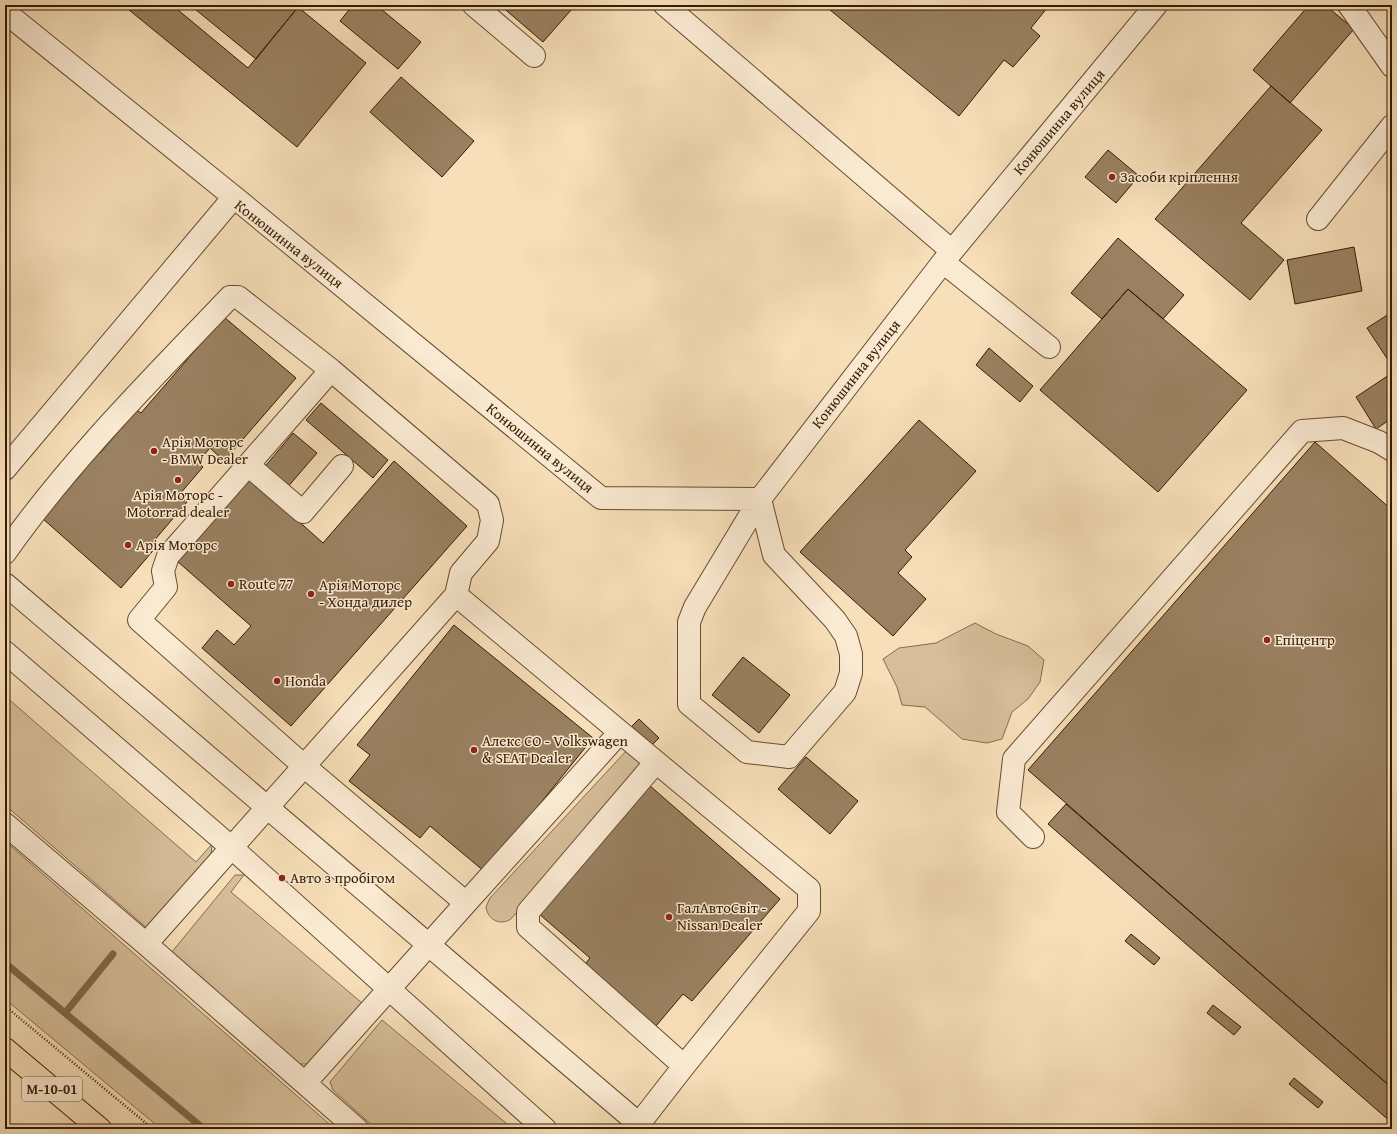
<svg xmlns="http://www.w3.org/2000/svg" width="1397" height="1134" viewBox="0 0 1397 1134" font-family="'Gentium Book Plus',serif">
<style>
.green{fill:#d6be9a;stroke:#866c4e}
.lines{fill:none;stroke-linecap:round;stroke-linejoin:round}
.stream{stroke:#82684a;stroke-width:7}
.building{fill:#9a8161;stroke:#351b01}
.minor-casing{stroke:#664c2f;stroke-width:24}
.highway-casing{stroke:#351b01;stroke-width:24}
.path{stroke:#351b01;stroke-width:2.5;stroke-dasharray:1 2;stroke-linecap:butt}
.minor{stroke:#faead2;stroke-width:22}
.highway{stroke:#f7dfb9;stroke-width:22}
.poi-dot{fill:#8f2418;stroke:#faead2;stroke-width:1.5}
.labels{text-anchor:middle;stroke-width:3;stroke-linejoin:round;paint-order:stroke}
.shield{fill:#faead2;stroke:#705940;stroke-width:1}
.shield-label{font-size:14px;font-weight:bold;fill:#351b01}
.street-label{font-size:15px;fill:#351b01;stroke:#faead2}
.poi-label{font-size:15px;fill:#351b01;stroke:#faead2;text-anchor:start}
</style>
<rect width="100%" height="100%" fill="#f7dfb9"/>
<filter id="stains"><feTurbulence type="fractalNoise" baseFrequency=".005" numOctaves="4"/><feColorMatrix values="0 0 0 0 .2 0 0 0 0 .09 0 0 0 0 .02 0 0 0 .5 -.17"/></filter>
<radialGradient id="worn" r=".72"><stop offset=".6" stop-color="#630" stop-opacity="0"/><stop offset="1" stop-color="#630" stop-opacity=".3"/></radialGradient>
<!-- green -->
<path class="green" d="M975,623l21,11 32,12 16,14 -4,22 -12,17 -16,13 -10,27 -15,4 -25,-4 -37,-32 -23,-2 -5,-18 -14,-28 16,-11 37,-5z
M5,696l191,166 16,-18 -1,13 -63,72 -143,-124z
M627,750l18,14 -134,155c-11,7 -23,1 -25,-12l4,-9z
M5,841l330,288h-174l-156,-130z
M235,875h9l-13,17 131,111 -55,61h-9l-127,-111z
M382,1020l131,109h-137l-43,-39 -3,-8z"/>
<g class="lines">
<!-- stream -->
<path class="stream" d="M5,963l199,166
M65,1013l48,-59"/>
</g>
<!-- building -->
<path class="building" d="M123,5h49l76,63 50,-61 68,56 -69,84z
M190,5h105l3,2 -42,52z
M353,5h23l45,37 -23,27 -58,-48z
M500,5h67l5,4 -29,33z
M824,5h219l4,3 -16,20 9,8 -27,31 -9,-7 -45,56z
M1309,5h16l29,24 -64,74 -37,-33z
M401,77l73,64 -32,36 -72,-65z
M1271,86l51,44 -81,93 43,37 -34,40 -95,-81z
M1108,150l31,26 -23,27 -31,-26z
M1118,238l66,57 -21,24 -35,-30 -26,30 -31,-26z
M1354,247l8,44 -67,13 -8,-44z
M1128,289l119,101 -89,102 -118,-102z
M1392,312v54l-25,-38z
M224,317l72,61 -72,83 -14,-13 -12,14 5,5 -24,28 8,7 -34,40 4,4 -36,42 -79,-70 41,-46 -4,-4 16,-19 5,4 37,-43 4,3z
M989,348l44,38 -13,16 -44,-37z
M1392,373v45l-16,11 -20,-32z
M321,403l67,57 -15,18 -67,-58z
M919,420l57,51 -71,79 7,7 -14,16 28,26 -33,37 -93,-84z
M293,433l24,20 -31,36 -23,-20z
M1315,442l77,68v578l-364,-318z
M394,461l73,65 -176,200 -89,-78 15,-18 17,15 17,-19 -74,-65 73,-83 73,65z
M454,625l139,113 -108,134 -55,-46 -10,12 -71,-57 21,-26 -13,-10z
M743,657l47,38 -31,38 -47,-38z
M639,719l20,19 -11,11 -20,-19z
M806,757l52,44 -28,33 -52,-45z
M649,785l131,114 -88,102 -9,-7 -27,32 -71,-62 5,-6 -52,-45z
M1066,804l326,284v35l-344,-299z
M1131,934l29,24 -6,7 -29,-24z
M1213,1005l28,22 -7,8 -27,-22z
M1294,1078l29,24 -5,6 -29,-24z"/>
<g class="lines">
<defs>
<path id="minor" d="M474,5l60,51
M665,5l287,246
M1349,5l43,61
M5,12l229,185 367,301 159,1
M1318,219l74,-93
M943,262l106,85
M248,465l83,-95
M5,469l229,-272
M760,499l14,56 61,65 11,16 5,18v19l-6,19 -56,65 -42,-5 -58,-48v-82l6,-15 65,-108 183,-237 213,-257
M5,553c65,-93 147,-174 225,-256h8l93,73 157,134 4,16 -4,21 -27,32 -5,22
M5,584l634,540
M5,652l227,196 313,281
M620,732l36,30
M5,824l141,120 211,185
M1033,837l-25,-25 6,-53 288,-328 41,-3 36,14 13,8
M146,944l310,-349 164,137 -154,171
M305,1083l161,-180 -162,-137 -165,-146 27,-33 -3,-16 5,-15 80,-91 55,47 39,-46
M635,1129l49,-63 125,-155v-22l-153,-127 -128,150v15l156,139"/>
<path id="highway" d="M5,1049l95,80"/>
</defs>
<!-- minor casing -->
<use href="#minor" class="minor-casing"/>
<!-- highway casing -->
<use href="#highway" class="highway-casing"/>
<!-- path -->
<path class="path" d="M5,1006l148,123"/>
<!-- minor -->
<use href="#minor" class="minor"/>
<!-- highway -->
<use href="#highway" class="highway"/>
</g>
<!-- markers -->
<g class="poi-dot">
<circle cx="1112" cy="177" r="4"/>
<circle cx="154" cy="451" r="4"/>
<circle cx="178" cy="480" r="4"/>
<circle cx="128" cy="545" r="4"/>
<circle cx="231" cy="584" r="4"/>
<circle cx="311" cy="594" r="4"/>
<circle cx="1267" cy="640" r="4"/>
<circle cx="277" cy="681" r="4"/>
<circle cx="474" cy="750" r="4"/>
<circle cx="282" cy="878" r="4"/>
<circle cx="669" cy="917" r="4"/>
</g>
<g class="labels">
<!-- shield labels -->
<rect class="shield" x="22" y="1077" width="60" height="24" rx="3"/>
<g class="shield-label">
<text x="52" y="1094">М-10-01</text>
</g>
<!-- street labels -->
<g class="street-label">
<text transform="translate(1059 122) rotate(-50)" y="5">Конюшинна вулиця</text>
<text transform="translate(289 244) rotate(38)" y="5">Конюшинна вулиця</text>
<text transform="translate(856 374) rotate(-52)" y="5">Конюшинна вулиця</text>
<text transform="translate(540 448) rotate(39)" y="5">Конюшинна вулиця</text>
</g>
<!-- poi labels -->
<g class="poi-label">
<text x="1120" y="182">Засоби кріплення</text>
<text x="162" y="447">Арія Моторс<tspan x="162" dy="17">- BMW Dealer</tspan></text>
<text x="178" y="500" text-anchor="middle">Арія Моторс -<tspan x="178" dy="17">Motorrad dealer</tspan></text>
<text x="136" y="550">Арія Моторс</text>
<text x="239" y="589">Route 77</text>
<text x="319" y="590">Арія Моторс<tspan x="319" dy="17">- Хонда дилер</tspan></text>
<text x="1275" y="645">Епіцентр</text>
<text x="285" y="686">Honda</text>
<text x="482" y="746">Алекс CO - Volkswagen<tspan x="482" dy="17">&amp; SEAT Dealer</tspan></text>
<text x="290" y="883">Авто з пробігом</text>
<text x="677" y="913">ГалАвтоСвіт -<tspan x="677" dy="17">Nissan Dealer</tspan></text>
</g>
</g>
<!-- margin -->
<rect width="1397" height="1134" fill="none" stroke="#f7dfb9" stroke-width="20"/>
<rect x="6" y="6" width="1385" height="1122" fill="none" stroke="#351b01" stroke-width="2"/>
<rect x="10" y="10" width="1377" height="1114" fill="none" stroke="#351b01"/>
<rect width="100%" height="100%" filter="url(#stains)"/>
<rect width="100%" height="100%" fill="url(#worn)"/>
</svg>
